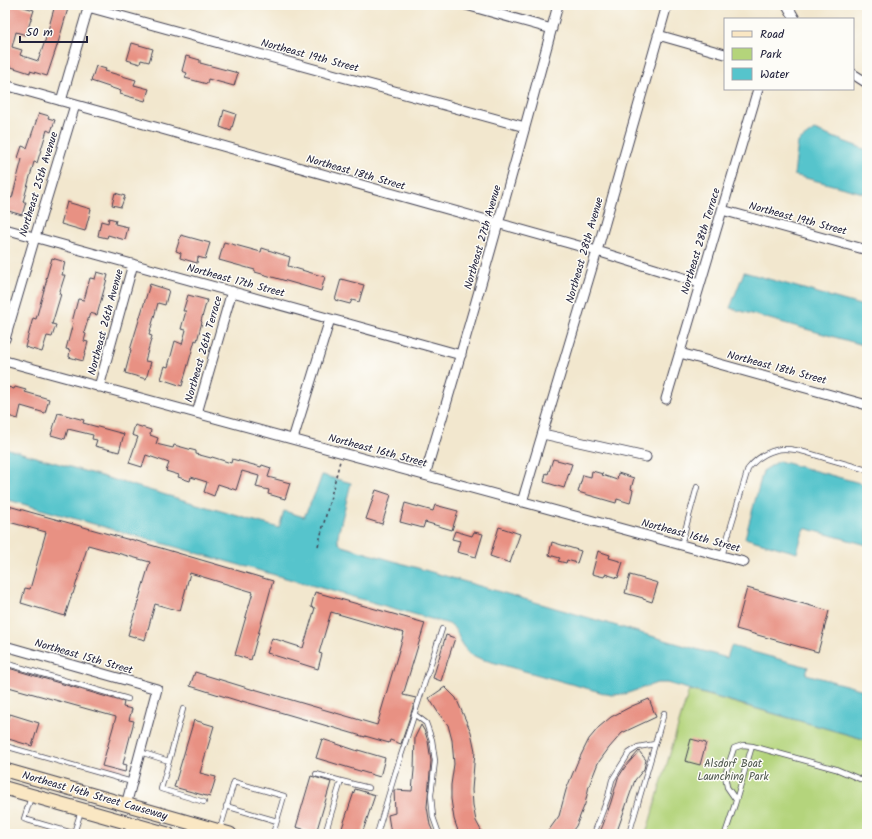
<svg xmlns="http://www.w3.org/2000/svg" width="872" height="839" viewBox="0 0 872 839" font-family="Kalam,sans-serif">
<style>
.green{fill:#b4d47b;stroke:#6b7b5b}
.water{fill:#56c4cc;stroke:#3c7384}
.building{fill:#e89183}
.lines{fill:none;stroke-linecap:round;stroke-linejoin:round}
.service-casing{stroke:#414051;stroke-width:6}
.minor-casing{stroke:#414051;stroke-width:11}
.secondary-casing{stroke:#414051;stroke-width:15}
.path{stroke:#414051;stroke-width:1.5;stroke-dasharray:3 3;stroke-linecap:butt}
.service{stroke:#fff;stroke-width:4.5}
.minor{stroke:#fff;stroke-width:9}
.secondary{stroke:#fae7c3;stroke-width:13}
.labels{text-anchor:middle;stroke-width:3;stroke-linejoin:round;paint-order:stroke}
.street-label{font-size:11px;fill:#22223b;stroke:#fdfcf7}
.park-label{font-size:11px;fill:#4e574e;stroke:#fdfcf7}
</style>
<rect width="100%" height="100%" fill="#fdfcf7"/>
<filter id="ink" filterUnits="userSpaceOnUse"><feTurbulence type="fractalNoise" baseFrequency=".025" numOctaves="2"/><feDisplacementMap in="SourceGraphic" scale="8" xChannelSelector="R" yChannelSelector="G"/><feConvolveMatrix kernelMatrix="1 2 1 2 8 2 1 2 1" color-interpolation-filters="sRGB"/></filter>
<filter id="wash" filterUnits="userSpaceOnUse"><feTurbulence type="fractalNoise" baseFrequency=".012" numOctaves="4" result="noise"/><feDisplacementMap in="SourceGraphic" scale="16" xChannelSelector="R" yChannelSelector="G"/><feGaussianBlur stdDeviation="0.9" result="paint"/><feColorMatrix in="noise" values="0 0 0 0 0 0 0 0 0 0 0 0 0 0 0 0 0 1.4 0 .05"/><feComposite in="paint" operator="in"/></filter>
<g filter="url(#wash)">
<rect width="100%" height="100%" fill="#f2e7ce"/>
<!-- green -->
<path class="green" d="M689,690l178,50v94h-221z"/>
<!-- water -->
<path class="water" d="M814,130l53,20v44l-73,-19 4,-33z
M744,272l123,35v39l-137,-38z
M5,448l274,80 5,-17 20,6 13,-28 5,-14 29,8 -13,52v7l4,4 385,112 4,-12 77,21 -2,7 61,17v49l-200,-57h-10l-32,11 -14,1 -130,-36 -11,-5 -8,-9 -6,-15 -7,-6 -444,-125z
M779,461l88,24v60l-63,-17 -7,25 -52,-15 18,-67z"/>
<g id="blocks">
<!-- building -->
<path class="building" d="M9,5h8l17,5 -8,25 -10,-3 -4,15 10,3 -2,5 18,6 7,-20 10,-36h14l-11,38 -11,33 -17,-5v2l-25,-8v-45z
M132,43l21,6 -4,13 -8,-2 -1,4 -13,-4z
M186,56l14,4v3l38,10 -4,13 -26,-7 -1,5 -22,-6 2,-5 -5,-2z
M96,66l10,3 -1,2 31,9 -2,5 15,4 -4,12 -25,-7 1,-3 -30,-10z
M224,110l12,4 -5,17 -11,-4z
M39,113l10,3 -1,2 7,2 -4,12 -4,-2 -10,33 -3,-1 -11,40h3l-4,13 -17,-5v-14l7,2 10,-39 -4,-1 4,-12 5,2z
M115,193l10,3 -4,11 -9,-2z
M67,202l24,7 -6,22 -24,-7z
M109,218l7,2 -1,4 13,3 -3,13 -17,-5 -1,3 -9,-2 3,-15 7,2z
M181,235l29,8 -5,16 -7,-2 -1,6 -17,-5 1,-5 -5,-2z
M224,242l37,10 1,-4 28,9 -2,9 37,11 -4,14 -66,-19v-2l-36,-10z
M52,258l13,4 -3,13h3l-6,19h2l-9,30 4,1 -4,12 -5,-1 -5,16 -17,-5 8,-29 3,1 11,-40h-1z
M97,272l11,3 -11,40 -7,-2 -6,20 2,1 -2,7 4,1 -5,19 -14,-4 1,-7 -4,-1 7,-26 -1,-1 6,-23 6,1 6,-22 5,1z
M341,279l23,6 -5,17 -7,-2 -2,4 -15,-4z
M150,284l19,6 -4,15 -7,-2 -9,32 3,1 -7,25 6,1 -5,17 -21,-6 6,-23h-1z
M188,295l19,5 -6,21 1,1 -5,19 -2,-1 -13,46 -21,-7 4,-13 3,1 7,-26 7,3 4,-14 -5,-1 5,-18h-3z
M5,386l9,3 1,-2 11,3 -1,2 24,7 -4,14 -24,-7 -3,13 -13,-4z
M58,413l26,7 -1,3 41,11 -5,18 -24,-6 2,-6 -5,-1 1,-4 -25,-6 -3,10 -14,-4z
M135,425l16,5 -1,5 8,3 -2,6 17,4 1,-3 22,6v3l15,4 1,-1 19,6 1,-4 29,8 1,-2 9,3 -3,9 22,6 -5,16 -17,-5 1,-4 -13,-3 3,-11 -17,-5 -6,19 -18,-6 -4,12 -10,-4 3,-10 -16,-5 -1,4 -12,-4 1,-2 -13,-4 3,-8 -23,-8 -4,12 -13,-4 9,-26 -6,-2z
M553,459l19,5 -8,24 -20,-6 2,-9 2,1z
M592,471l11,3 -1,1 15,5 1,-7 16,5 -3,11 2,1 -3,13 -13,-4 -1,4 -38,-11 5,-17 8,2z
M376,490l15,5 -9,29 -16,-5z
M405,503l28,8 2,-6 23,6 -6,19 -27,-8 -2,6 -23,-6z
M5,505l125,35v-1l143,42 -22,79 -16,-5 18,-63 -63,-19 -10,38 -25,-7 -10,36 -17,-5 22,-73 -62,-17 -15,49h-1l-7,22 -44,-13 4,-15 5,1 16,-57 -41,-11z
M499,527l21,7 -10,29 -20,-7z
M455,531l17,5 2,-4 9,2 -7,23 -19,-5 3,-11 -8,-2z
M552,542l29,9 -4,12 -10,-3 -1,3 -8,-2 2,-3 -11,-3z
M598,551l12,4 -1,3 14,4 -5,16 -13,-4 -1,3 -12,-3z
M630,575l28,8 -6,19 -9,-3v-1l-18,-5z
M747,588l82,23 -11,41 -82,-23z
M315,592l110,31 -22,72 13,3 -15,46 -11,-4 -1,3 -24,-7v1l-123,-36v1l-52,-16 5,-14 59,18v-1l123,36 27,-92 -73,-21 -12,41 3,1 -4,15 -51,-16 5,-15 31,10 12,-40 -4,-1z
M446,635l9,3 -14,43 -8,-3z
M5,667l119,35 -1,5 9,2 -3,11 5,1 -11,43 4,1 -2,7 -23,-6 14,-49 -111,-31z
M445,687l11,11 15,34 4,19 -3,39 1,15 3,16 7,13h-24l-5,-15 -3,-20v-14l3,-21 -2,-24 -4,-15 -9,-11 -10,-16z
M649,699l7,18 -34,16 -13,15 -11,15 -9,23 -4,18 -9,22 -6,8h-24l13,-18 7,-26 11,-27 12,-24 10,-12 12,-10 21,-11z
M10,714l29,9 -7,23 -27,-8v-10z
M194,720l20,6 -14,47 16,4 -6,20 -36,-10z
M421,725l4,7 3,9 3,20 -4,46 3,18 4,9h-43l-3,-19 7,-2 -1,-23 18,1 2,-21 1,-33z
M322,739l36,12v-1l27,8 -5,19 -64,-19z
M691,739l15,4 -6,22 -15,-4z
M639,751l7,9 -2,9 -9,11 -19,54h-17l4,-9 8,-23 7,-24 7,-11z
M311,776l20,6 -15,51 -20,-6z
M355,789l20,6 -13,39h-22z"/>
</g>
</g>
<g filter="url(#ink)">
<use href="#blocks" fill-opacity="0" stroke="#414051" stroke-width="1"/>
<g class="lines">
<defs>
<path id="service" d="M681,545l16,-58
M722,556l26,-87c7,-9 16,-16 28,-19 14,-4 35,4 49,8 14,4 28,8 42,12
M5,663l123,36
M414,714l12,9 6,17 3,21 -4,34 2,22 6,17
M5,746l127,36
M140,752l29,9 14,-52
M169,761l-8,28 43,13
M316,774l25,7 -16,53
M341,781l28,7
M31,797l-7,22 52,15
M736,800l-9,-13 -2,-12 9,-27 9,-3 9,1
M226,806l51,15
M220,829l14,-47 50,14 -11,38
M74,833l7,-22
M377,834l17,-57 48,-148
M594,834l14,-37 4,-17 17,-27 9,-6 17,-3
M629,834l35,-121
M725,834l10,-30 17,-58 84,23 31,13"/>
<path id="minor" d="M466,5l86,24
M787,5l8,14
M88,7l437,120
M658,35l67,19
M853,74l14,9
M5,85l592,166 103,32
M61,101l28,-96
M722,210l145,40
M5,229l456,126
M5,339l30,-102 40,-132
M680,353l187,52
M5,361l739,201
M99,387l34,-123
M666,399l92,-310
M197,413l35,-122
M543,434l103,23
M293,439l37,-120
M425,475c47,-156 91,-313 133,-470
M522,502l75,-251 70,-246
M5,646l152,43 -31,116
M129,834l3,-10"/>
<path id="secondary" d="M5,770l225,64
M5,788l163,46"/>
</defs>
<!-- service casing -->
<use href="#service" class="service-casing"/>
<!-- minor casing -->
<use href="#minor" class="minor-casing"/>
<!-- secondary casing -->
<use href="#secondary" class="secondary-casing"/>
<!-- path -->
<path class="path" d="M318,546l22,-85"/>
<!-- service -->
<use href="#service" class="service"/>
<!-- minor -->
<use href="#minor" class="minor"/>
<!-- secondary -->
<use href="#secondary" class="secondary"/>
</g>
</g>
<g class="labels">
<!-- street labels -->
<g class="street-label">
<text transform="translate(310 55) rotate(15)" y="4">Northeast 19th Street</text>
<text transform="translate(356 172) rotate(16)" y="4">Northeast 18th Street</text>
<text transform="translate(38 184) rotate(-73)" y="4">Northeast 25th Avenue</text>
<text transform="translate(798 218) rotate(15)" y="4">Northeast 19th Street</text>
<text transform="translate(482 237) rotate(-74)" y="4">Northeast 27th Avenue</text>
<text transform="translate(700 241) rotate(-73)" y="4">Northeast 28th Terrace</text>
<text transform="translate(584 250) rotate(-74)" y="4">Northeast 28th Avenue</text>
<text transform="translate(236 280) rotate(15)" y="4">Northeast 17th Street</text>
<text transform="translate(105 322) rotate(-75)" y="4">Northeast 26th Avenue</text>
<text transform="translate(203 349) rotate(-74)" y="4">Northeast 26th Terrace</text>
<text transform="translate(777 367) rotate(15)" y="4">Northeast 18th Street</text>
<text transform="translate(378 450) rotate(15)" y="4">Northeast 16th Street</text>
<text transform="translate(691 535) rotate(15)" y="4">Northeast 16th Street</text>
<text transform="translate(84 656) rotate(16)" y="4">Northeast 15th Street</text>
<text transform="translate(95 795) rotate(16)" y="4">Northeast 14th Street Causeway</text>
</g>
<!-- park labels -->
<g class="park-label">
<text x="733" y="767">Alsdorf Boat<tspan x="733" dy="13">Launching Park</tspan></text>
</g>
</g>
<!-- margin -->
<rect width="872" height="839" fill="none" stroke="#fdfcf7" stroke-width="20"/>
<!-- legend -->
<rect x="724" y="18" width="130" height="72" fill="#fdfcf7" stroke="#a5a5ac"/>
<rect x="732" y="31" width="20" height="6" fill="#fae7c3" stroke="#a5a5ac"/>
<text x="760" y="38" font-size="12" fill="#22223b">Road</text>
<rect x="732" y="48" width="20" height="12" fill="#b4d47b" stroke="#a5a5ac"/>
<text x="760" y="58" font-size="12" fill="#22223b">Park</text>
<rect x="732" y="68" width="20" height="12" fill="#56c4cc" stroke="#a5a5ac"/>
<text x="760" y="78" font-size="12" fill="#22223b">Water</text>
<!-- scale -->
<path d="M20 36v6h67v-6" fill="none" stroke="#22223b" stroke-width="2"/>
<text x="26" y="36" font-size="12" fill="#22223b" stroke="#fdfcf7" stroke-width="3" paint-order="stroke">50 m</text>
</svg>
